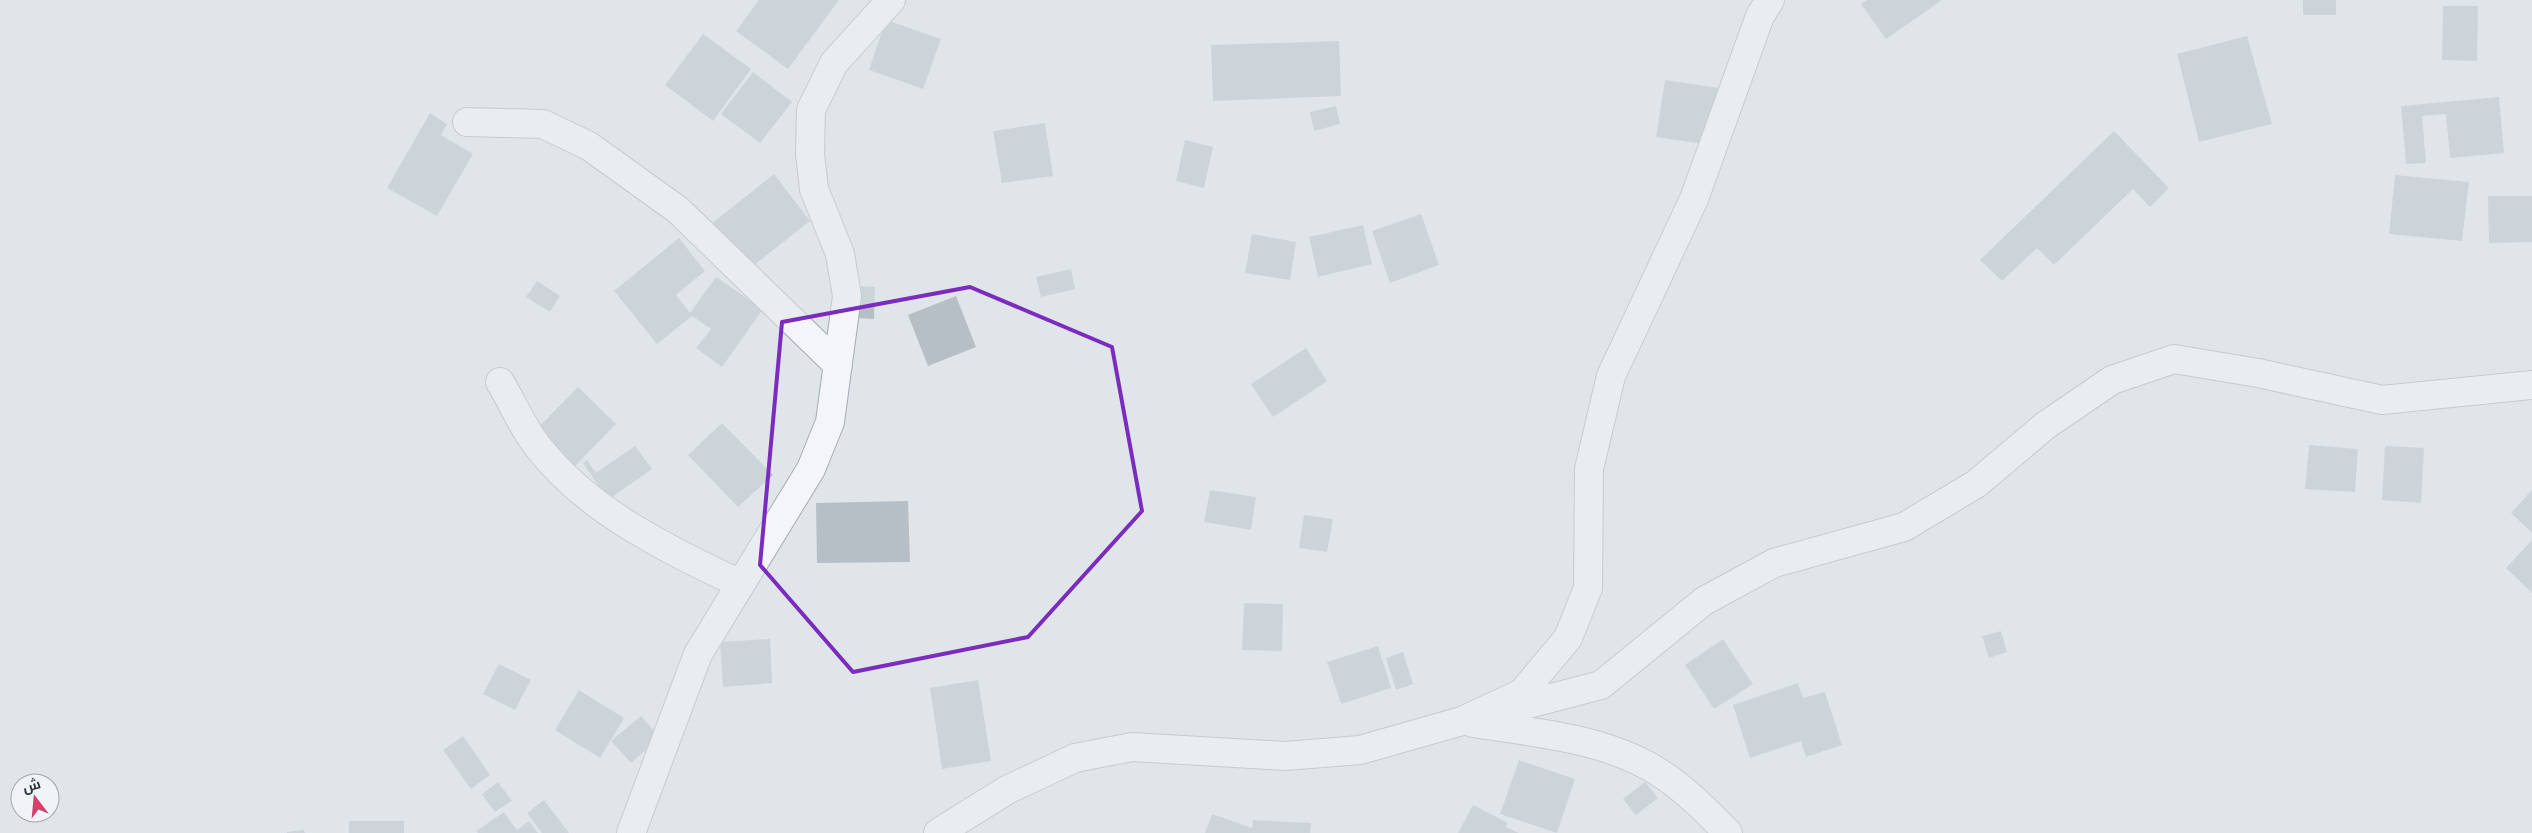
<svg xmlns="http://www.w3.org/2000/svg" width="2532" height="833" viewBox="0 0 2532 833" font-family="Cabin,Cairo,sans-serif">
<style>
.building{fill:#b7bfc6}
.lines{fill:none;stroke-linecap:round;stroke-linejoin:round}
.minor-casing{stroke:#a5acb3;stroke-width:30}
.minor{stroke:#f3f5f8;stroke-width:28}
.marked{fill:none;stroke:#7b2cbf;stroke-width:4;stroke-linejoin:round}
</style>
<rect width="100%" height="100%" fill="#e0e5e9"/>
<!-- building -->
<path class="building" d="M759,0h80l-51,69 -52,-38z
M1867,0h75l-56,39 -25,-35z
M2303,0h33v15h-33z
M2443,6h35l-1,55 -35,-1z
M886,20l55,19 -18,50 -54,-19z
M703,34l48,35 -38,52 -48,-36z
M2247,36l25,88 -73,18 -22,-88z
M1339,41l2,55 -128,5 -2,-56z
M753,72l39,30 -32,41 -39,-29z
M1665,80l54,8 -9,57 -54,-8z
M2499,97l5,56 -54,5 -4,-44 -24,2 4,47 -20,1 -5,-58z
M1336,106l4,18 -26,7 -4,-19z
M430,113l17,11 -6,11 32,19 -36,62 -50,-28z
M1045,123l8,53 -51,7 -9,-52z
M2114,131l55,57 -19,19 -17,-18 -79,76 -17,-17 -35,33 -22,-21z
M1185,140l28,7 -9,41 -28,-7z
M774,174l36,47 -62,49 -37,-46z
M2395,175l74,7 -7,59 -73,-7z
M2488,196h44v46l-43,1z
M1421,214l18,51 -49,18 -18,-52z
M1363,225l9,39 -54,13 -9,-40z
M1252,234l44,8 -6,38 -45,-7z
M679,238l26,33 -29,24 14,18 26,-36 47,32 -41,58 -26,-19 15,-19 -19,-13 -35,28 -43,-53z
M1071,269l4,20 -34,8 -5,-20z
M537,281l23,15 -10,16 -24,-15z
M858,286l17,1 -1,32 -18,-1z
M956,296l20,51 -48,19 -20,-51z
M1306,348l21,33 -54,36 -22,-33z
M578,387l38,37 -44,45 -38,-37z
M722,423l51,52 -35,32 -50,-52z
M2309,445l49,4 -3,43 -50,-3z
M635,446l17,23 -44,31 -25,-37 4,-3 9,13z
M2385,446l39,2 -3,55 -39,-3z
M1210,490l46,7 -5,33 -47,-8z
M2532,490v43l-21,-20z
M908,501l2,61 -93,1 -1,-60z
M1304,515l29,4 -6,33 -28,-4z
M2532,540v53l-26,-25z
M1244,603l39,1 -1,47 -40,-1z
M2001,631l6,21 -18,6 -7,-22z
M770,639l2,44 -49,4 -3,-45z
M1723,639l30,45 -39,25 -29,-44z
M1378,646l13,42 -50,16 -14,-42z
M1403,652l10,32 -17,6 -10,-32z
M499,664l32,16 -16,30 -32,-16z
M978,680l13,81 -49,8 -12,-81z
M1798,683l5,15 22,-6 17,53 -36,12 -5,-16 -51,17 -17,-53z
M579,690l45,28 -24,40 -45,-28z
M641,716l19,22 -29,25 -20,-22z
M463,736l27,39 -19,14 -28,-39z
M1519,760l56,19 -18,54 -57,-19z
M498,782l14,19 -17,11 -13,-18z
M1645,782l13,16 -22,17 -13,-16z
M544,800l25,33h-27l-15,-20z
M1473,805l35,18 -2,4 13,6h-61z
M504,812l13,18 12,-9 9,12h-60l-2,-2z
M1212,814l40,14 1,-8 58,3 -1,10h-105z
M349,821h55v12h-55z
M304,830l1,3h-18v-1z"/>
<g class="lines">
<defs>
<path id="minor" d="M467,122l76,2 46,22 89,64 160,155
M500,382c13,21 23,47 39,66 51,65 129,101 201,136
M1505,710l96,-25 103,-84 70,-38 130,-36 72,-43 70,-59 66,-45 62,-21 84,14 124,27 150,-15
M1473,723c63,10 136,15 190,52 24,16 45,37 65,58
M631,833l67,-179 113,-185 19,-47 17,-126 -7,-42 -26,-65 -4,-35 1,-44 23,-47 57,-63
M938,833l69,-43 68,-32 57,-11 154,9 74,-6 102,-29 60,-28 46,-55 20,-50 1,-119 22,-93 83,-177 66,-183 10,-16"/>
</defs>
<!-- minor casing -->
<use href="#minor" class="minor-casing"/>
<!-- minor -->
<use href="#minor" class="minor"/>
</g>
<!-- marked area -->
<path d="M0 0H2532V833H0ZM970,287l142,60 30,164 -114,126 -175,35 -93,-107 22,-243z" fill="#e0e5e9" fill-opacity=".55" fill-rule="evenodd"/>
<path class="marked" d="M970,287l142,60 30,164 -114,126 -175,35 -93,-107 22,-243z"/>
<!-- north arrow -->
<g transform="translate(35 798) rotate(344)"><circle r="24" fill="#f0f4f7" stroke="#a0a7ae"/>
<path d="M0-4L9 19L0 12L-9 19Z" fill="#d24169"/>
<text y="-8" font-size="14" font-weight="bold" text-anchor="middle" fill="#283441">ش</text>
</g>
</svg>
